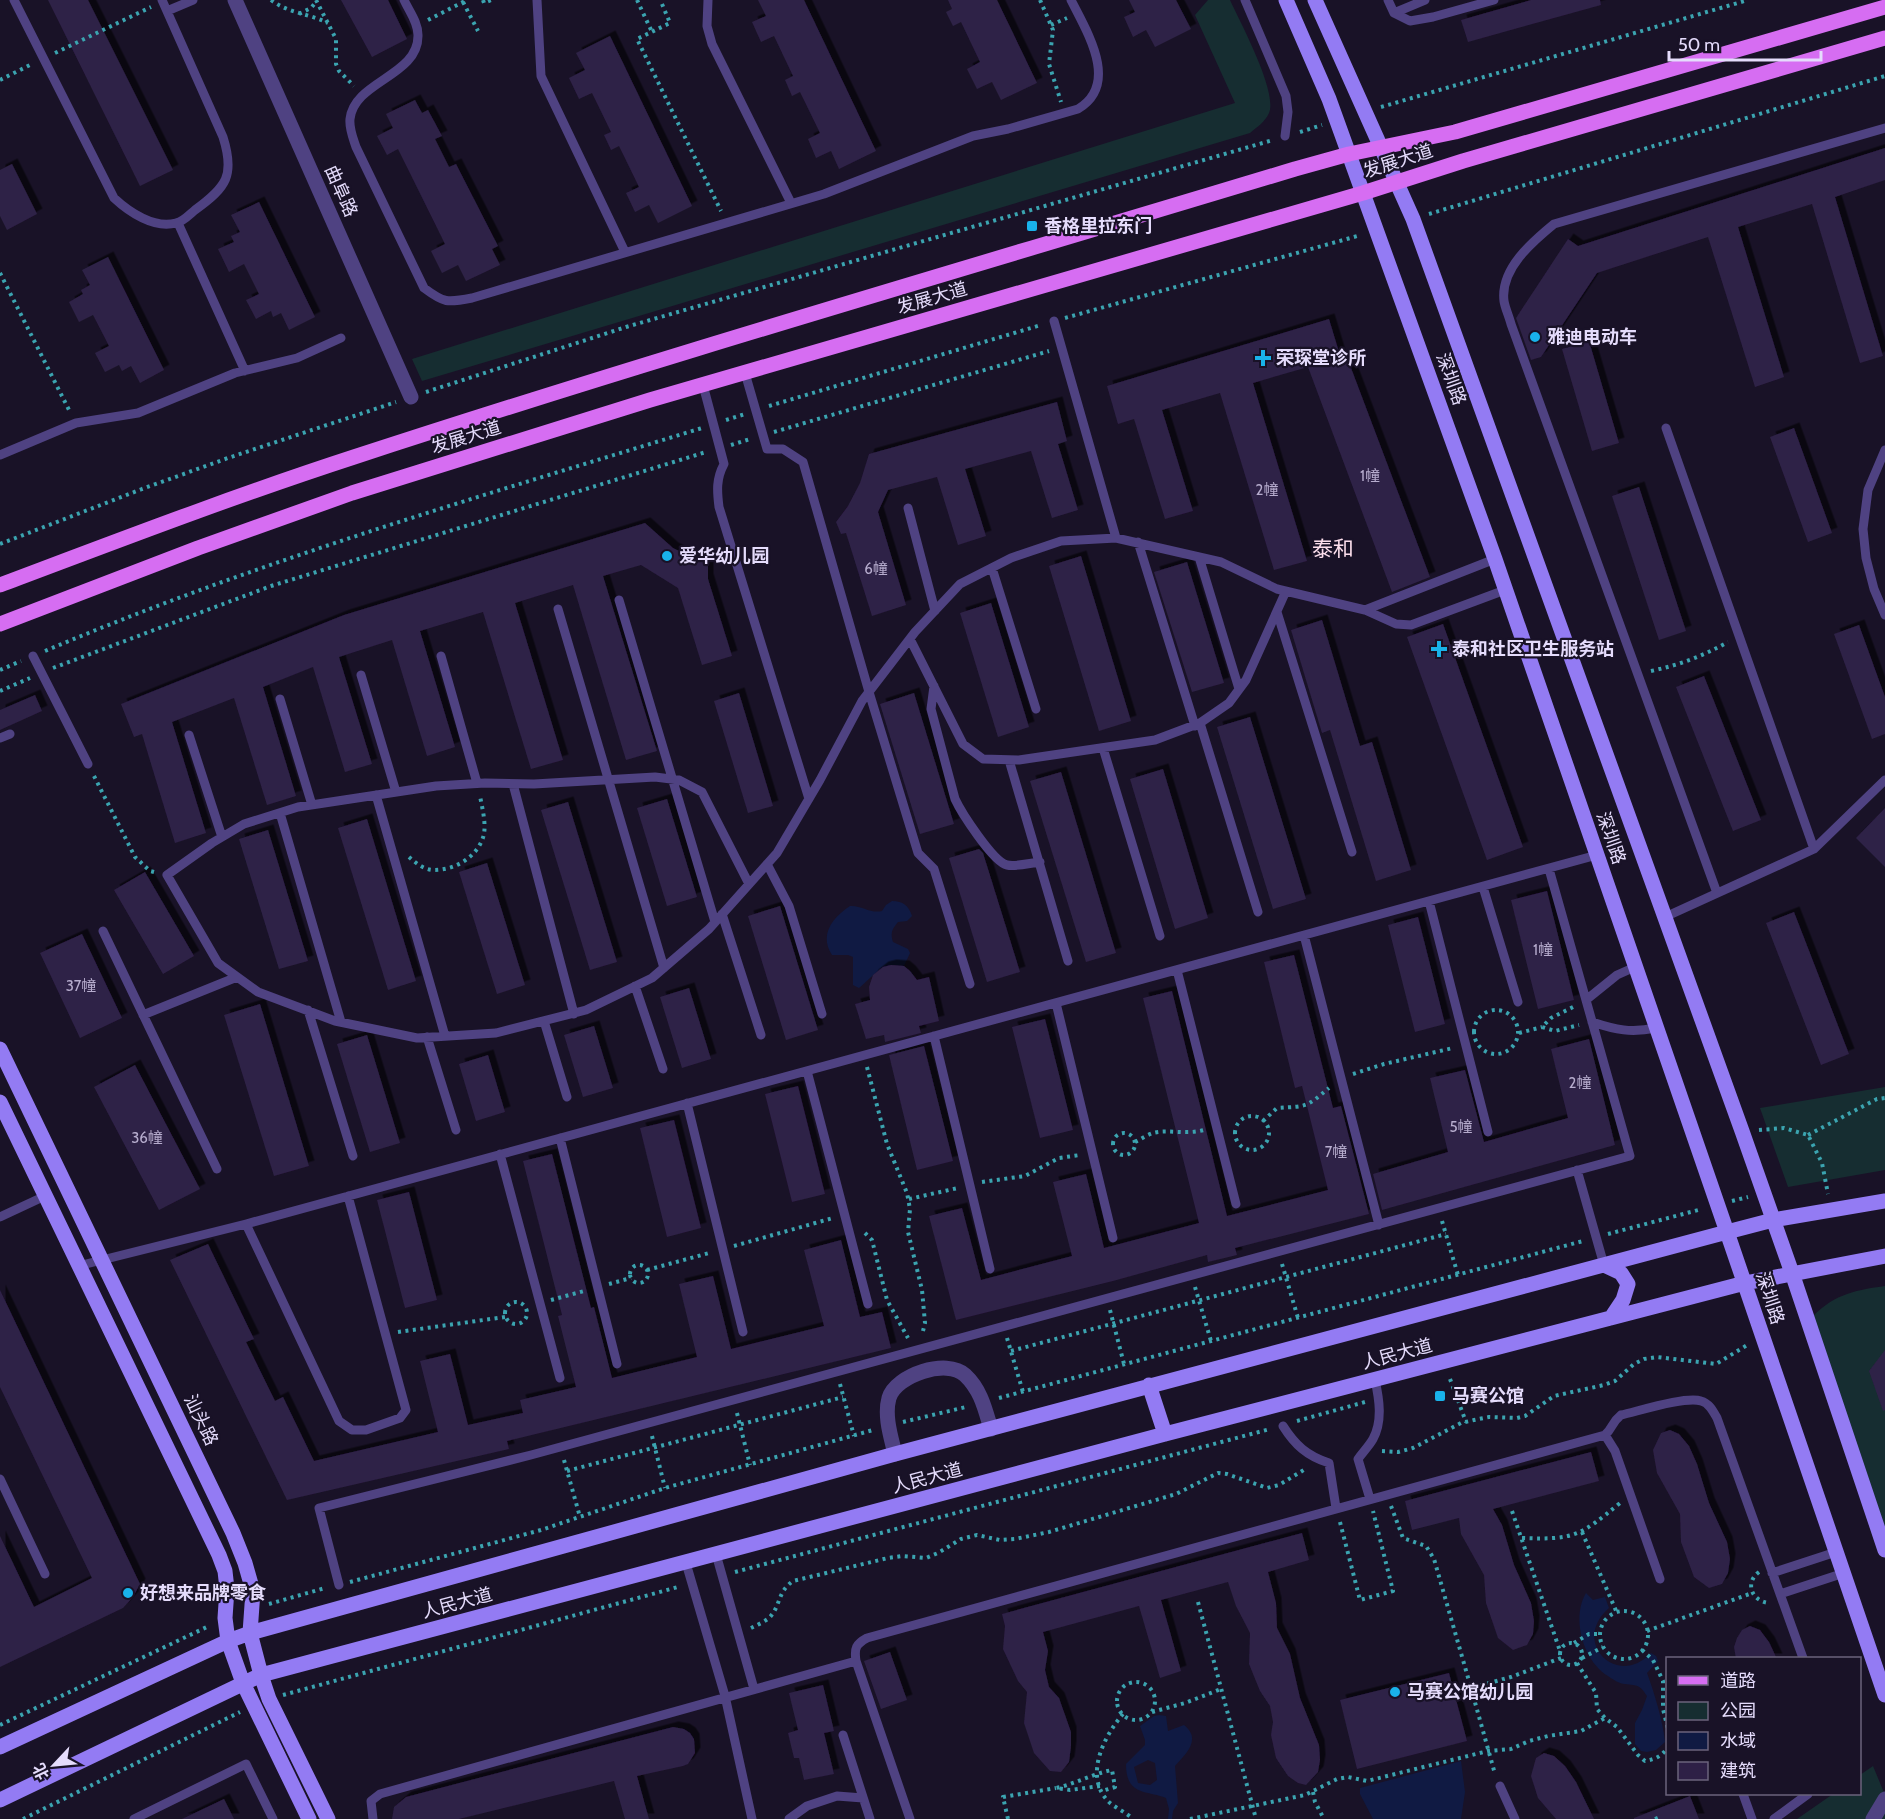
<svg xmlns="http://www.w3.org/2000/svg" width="1885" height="1819" viewBox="0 0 1885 1819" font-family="Cabin,'Noto Sans SC',sans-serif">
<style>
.green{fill:#162d31}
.water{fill:#101a43;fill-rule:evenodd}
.building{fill:#2e2046;filter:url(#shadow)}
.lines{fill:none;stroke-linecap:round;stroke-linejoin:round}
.path{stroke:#3ba4b0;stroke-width:4;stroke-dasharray:3 4.5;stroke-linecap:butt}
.lane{stroke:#4f4282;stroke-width:9}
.street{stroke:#4f4282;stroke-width:15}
.secondary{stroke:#937bf3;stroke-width:15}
.primary{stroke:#d66df2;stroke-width:15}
.poi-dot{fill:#19b2ea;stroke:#191227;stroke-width:2}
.labels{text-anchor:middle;stroke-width:4.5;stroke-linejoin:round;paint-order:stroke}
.number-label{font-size:15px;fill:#b7adce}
.street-label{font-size:18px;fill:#e5dcfc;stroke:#191227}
.poi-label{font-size:18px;font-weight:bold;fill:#e5dcfc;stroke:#191227;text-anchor:start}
.quarter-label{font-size:21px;fill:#fcdeec;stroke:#191227}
</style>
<defs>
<filter id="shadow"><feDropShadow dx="5.5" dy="-5.5" stdDeviation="0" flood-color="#0009"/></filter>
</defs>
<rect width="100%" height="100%" fill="#191227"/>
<!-- green -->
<path class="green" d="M1208,0h22c10,22 48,92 39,113 -4,9 -12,14 -19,20l-828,248 -10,-22 823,-256 -40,-88z
M1885,1087v83l-97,17 -28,-79z
M1885,1286v254l-77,-219c25,-26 42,-30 77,-35z
M1873,1766l12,29v24h-88l36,-25h27v-19z"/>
<!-- water -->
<path class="water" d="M892,901c11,0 17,5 20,15l-5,5 -9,1c-6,7 -8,11 -5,20l15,7 2,4 -6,13c-24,-3 -28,8 -45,22l-6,-3v-28l-5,-2h-16c-13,-20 0,-37 18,-49 11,-1 21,8 32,5l4,-6z
M1586,1593l7,7 12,-3 4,11c-39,34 8,81 42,45l5,3 2,5 -11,12c7,19 16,48 18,69l-9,8 -9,2 -6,-1 -6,-7v-21l7,-13 5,-14c-8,-12 -9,-10 -22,-12 -5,0 -13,-5 -17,-8 -25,-15 -37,-58 -22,-83z
M1159,1715l7,1 2,15 16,-6c18,14 2,29 -9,41l3,37 -5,8 -1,8h-4l1,-10 -3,-11c-20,-8 -40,-2 -40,-34l19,-19v-5l-5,-14 14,-10zM1148,1760l7,3 2,17 -7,5 -12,-2 -4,-16z
M1461,1761l4,31 -4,27h-88l-13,-25v-6z"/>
<!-- building -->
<path class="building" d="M48,0h40l85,170 -33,16z
M341,0h47l19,39 -35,18z
M758,0h46l72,151 -37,18 -8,-18 -15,7 -8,-19 12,-6 -20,-41 -8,4 -7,-16 8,-4 -19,-40 -13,6 -9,-20 14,-6z
M948,0h49l40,83 -36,17 -9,-18 -15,7 -10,-20 13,-7 -19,-40 -8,4 -7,-14 6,-3z
M1129,0h47l15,29 -36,18 -9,-17 -13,7 -9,-20 11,-5z
M1531,0h69l1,5 -133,37 -7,-22z
M610,36l82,170 -34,17 -9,-18 -14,7 -9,-19 13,-6 -20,-41 -8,4 -7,-15 7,-3 -19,-39 -13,6 -10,-21 16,-8 -9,-17z
M415,100l7,13 6,-3 14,26 -7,3 14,28 7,-3 42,82 -6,3 8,16 -34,16 -8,-16 -16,8 -11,-22 14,-7 -47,-95 -11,6 -10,-19 16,-8 -7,-14z
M1885,148v32l-50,17 48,159 -23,7 -48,-159 -74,23 46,150 -29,10 -47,-150 -111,36 -56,84 -10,3 -15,-42 52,-79 10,7z
M12,164l25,50 -30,16 -7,-14v-46z
M259,202l56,115 -26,13 -8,-17 -8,4 -2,-6 -15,8 -10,-19 13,-6 -15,-30 -15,8 -11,-23 16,-7 -3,-6 9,-4 -9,-17z
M108,257l56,113 -24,13 -9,-17 -9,5 -3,-6 -14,7 -10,-19 14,-7 -16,-31 -14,7 -10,-20 14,-8 -2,-4 9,-5 -8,-15z
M1329,319l13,43 6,-2 82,217 -38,15 -84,-225 -55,16 54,178 -33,9 -54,-177 -58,17 31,101 -28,8 -31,-100 -16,5 -11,-38z
M1589,341l30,102 -27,8 -30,-102z
M1057,402l10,39 -9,3 20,66 -26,8 -21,-67 -66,18 21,67 -28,9 -21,-68 -49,13 -10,22 28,93 -34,11 -26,-83 -5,1 -5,-12 12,-16 12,-23 9,-29z
M1794,428l38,105 -24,9 -38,-105z
M1639,487l47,144 -27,9 -47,-144z
M645,523l28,25 18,9 13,2 4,6v14l24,77 -30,9 -24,-77 -37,-23 -38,11 54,175 -31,9 -53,-175 -58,18 48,157 -32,9 -48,-157 -63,19 35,116 -28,9 -35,-116 -53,17 33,107 -27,8 -32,-105 -50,20 33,109 -29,9 -33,-107 -62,24 34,111 -31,10 -33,-109 -8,3 -13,-33 223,-89z
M1081,556l50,165 -32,10 -50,-165z
M1187,562l37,121 -32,9 -38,-120z
M991,603l38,124 -31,10 -38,-124z
M1322,620l38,126 12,-4 39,128 -35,11 -46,-151 -8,3 -31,-103z
M1443,624l80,223 -36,13 -80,-223z
M1859,625l26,72v37l-13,5 -38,-105z
M1704,676l57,144 -28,11 -57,-144z
M739,693l34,113 -25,7 -34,-112z
M914,693l40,131 -34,10 -40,-130z
M35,695l7,16 -42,19v-20z
M1250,717l56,182 -33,10 -56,-182z
M1163,769l45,149 -33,11 -45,-150z
M1061,772l55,181 -30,9 -56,-181z
M667,799l30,98 -30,9 -30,-98z
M568,802l49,160 -27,8 -49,-160z
M1885,808v59l-29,-29z
M367,819l49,162 -28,9 -50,-162z
M268,830l40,131 -29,8 -40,-130z
M979,849l4,4 37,119 -33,10 -38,-124z
M487,863l38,122 -28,9 -38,-122z
M145,872l49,84 -31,18 -49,-84z
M1547,891l27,109 -36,9 -27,-109z
M780,906l38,124 -32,10 -38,-124z
M1794,912l55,142 -28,11 -55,-142z
M1418,917l27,107 -30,8 -27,-107z
M82,934l40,84 -42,20 -40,-85z
M1294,955l39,153 8,-2 28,108 -134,34 2,7 -29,7 -1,-7 -94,26 -157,39 -27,-104 33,-8 19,72 91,-24 -19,-74 33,-8 18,74 95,-25 -56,-225 29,-7 55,225 101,-26 -26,-104 -7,2 -31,-126z
M891,965l13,1 6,5 7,9 12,-3 10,44 -20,5 2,7 -36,9 -1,-7 -18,4 -11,-35 15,-4 -1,-13 4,-12 10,-8z
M689,988l22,71 -29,9 -22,-71z
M260,1004l49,162 -35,10 -50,-161z
M1045,1019l28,111 -33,8 -28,-111z
M594,1026l19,62 -30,9 -19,-62z
M367,1035l33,108 -30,9 -33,-108z
M1589,1039l26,106 -233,65 -9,-36 75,-22 -18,-74 35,-8 19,72 84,-24 -17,-69z
M924,1046l29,115 -36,9 -28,-115z
M488,1055l17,57 -29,9 -17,-57z
M135,1065l65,124 -41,21 -65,-123z
M798,1086l27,108 -33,8 -27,-108z
M674,1120l27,108 -34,9 -27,-109z
M552,1154l39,154 3,-1 18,71 85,-21 -18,-73 34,-8 18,73 93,-23 -20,-76 37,-10 19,77 22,-5 9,36 -384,93 2,8 -222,51 -117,-240 38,-16 46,95 -8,3 29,59 8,-4 31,64 124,-29 -18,-71 30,-7 18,71 55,-12 -3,-13 56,-13 -18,-71 4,-1 -39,-154z
M409,1192l28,108 -32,8 -28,-108z
M0,1290l140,294 -7,13 -10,11 -123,59v-131l34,71 58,-29 -92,-191z
M1885,1350v60l-2,1 -14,-40z
M1670,1430l9,4 10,12 8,18 12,39 18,39 3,17 -2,14 -6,11 -13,4 -15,-11 -13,-35 -1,-28 -23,-41 -4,-23 8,-17z
M1591,1452l8,29 -106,28 9,16 12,40 17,38 3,18 -1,13 -6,11 -14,5 -15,-12 -12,-35 -2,-28 -23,-41 -2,-16 -47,12 -7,-29z
M1302,1533l7,27 -41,12 8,31 1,25 13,26 10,44 19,47 1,15 -2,12 -12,13 -8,-2 -10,-7 -12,-18 -5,-23 2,-13 -3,-16 -10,-15 -11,-27 1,-31 -14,-27 -8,-24 -67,18 20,71 -21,7 -21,-72 -96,26 5,19 -3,19 4,17 10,11 12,34v14l-2,16 -8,10 -11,-1 -16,-18 -10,-30 3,-31 -9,-11 -15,-32 2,-23 -3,-12z
M1750,1626l10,4 9,12 8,17h-41l-2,-12 3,-9 5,-8z
M890,1652l17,48 -26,9 -17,-48z
M1449,1673l18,68 -110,28 -17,-69z
M823,1685l11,46 -10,2 10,41 -30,6 -5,-22h-5l-6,-25 10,-3 -9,-37z
M673,1727l11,2 6,4 4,6 1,14 -7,11 -5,2 -46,10 12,43h-24l-11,-38 -155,38h-67l2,-12 12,-10z
M1544,1753l10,3 11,10 11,16 18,37h-38l-18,-21 -7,-22 5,-18z
M1690,1796l9,23h-65v-1z
M224,1799l10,20h-52z"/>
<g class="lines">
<!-- path -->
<path class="path" d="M271,0c19,14 37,13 57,23
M316,0l20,39v25l3,7 15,15
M483,0l1,3 7,-3
M637,0l15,32
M1040,0l13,30 -4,34 12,38
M463,2l15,29
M662,4l8,19 -33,16 84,172
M299,14l12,-6 5,-6
M428,20l39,-20
M1051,25l16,-7
M55,53l96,-46
M0,80l32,-16
M1381,107l367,-107
M1300,132l22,-7
M1429,214l456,-138
M0,273l70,139
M1065,318l296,-83
M426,392l200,-65 647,-187
M769,406l272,-81
M726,420l19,-6
M774,432l275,-81
M731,445l19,-6
M0,544l142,-55 86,-31 168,-56
M45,651c213,-90 436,-155 657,-223
M53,668l218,-82 435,-134
M0,670l21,-9
M1651,671c28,-6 52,-15 77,-29
M0,691l30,-13
M94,776l41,81 15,14 4,1
M409,857c7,6 15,13 25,13 22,0 45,-14 50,-36 2,-12 -2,-27 -4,-38
M1573,1007l-22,11 -9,9 13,4 24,-6
M1474 1032a22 22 0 1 1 44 0a22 22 0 1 1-44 0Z
M1519,1033l23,-6
M867,1067l20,77 20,49 3,16 -2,23 14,58 3,33 -3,12
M1353,1074l31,-10 69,-16
M1235 1133a17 17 0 1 1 34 0a17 17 0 1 1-34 0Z
M1263,1121l14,-13c31,-2 28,0 52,-20
M1759,1130l25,-2 24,7 14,28 6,31
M1113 1144a11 11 0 1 1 22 0a11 11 0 1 1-22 0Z
M1808,1135l69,-36 8,-1
M1135,1142c6,-3 12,-7 18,-9 14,-4 33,2 51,-3
M982,1182l43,-6 34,-18 21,-3
M909,1199l49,-11
M1732,1201l16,-4
M1442,1221l16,54
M865,1233l7,7 15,60 21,38
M1608,1234l94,-25
M734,1246l99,-28
M1282,1264l16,54
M630 1274a9 9 0 1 1 18 0a9 9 0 1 1-18 0Z
M647,1270l62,-17
M609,1284l22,-6
M1195,1287l16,54
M551,1300l33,-9
M505 1313a11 11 0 1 1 22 0a11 11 0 1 1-22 0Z
M1110,1310l14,54
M398,1332l107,-15
M1007,1338l16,54
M1011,1351l435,-117
M1450,1379l16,43
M840,1384l14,52
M999,1398l584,-157
M737,1413l13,52
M1297,1421l68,-19
M903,1422l63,-15
M652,1436l13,52
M1382,1451l16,1 15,-4 48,-25 13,-3 15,-3 28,1 8,-2 29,-20 50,-11 11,-4 19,-17 10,-5 13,-2 59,7 33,-20
M564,1460l16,57
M567,1471l276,-74
M1391,1506l12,32 23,8 8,13 37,129 40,-11 50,-19
M1512,1511l48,140
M1340,1522l20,78 33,-9 -20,-80
M1582,1532l35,81
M1522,1538c52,2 58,-2 98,-35
M735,1572l535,-143
M1759,1572c-15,11 -7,30 11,31
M350,1582l191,-52 124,-42 208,-58
M1198,1602l58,217
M269,1604l56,-16
M1600 1635a24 24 0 1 1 48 0a24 24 0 1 1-48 0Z
M751,1628c6,-3 13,-6 18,-10 12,-12 8,-26 24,-37l95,-23 14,-2 24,2 12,-5 23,-14 16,-4 23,5 15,-1 34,-7 127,-38 42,-21 9,1 40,14 12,-3 28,-17
M1647,1631l105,-38
M1560 1654a11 11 0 1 1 22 0a11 11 0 1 1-22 0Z
M1574,1643l15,-9h11
M1642,1650l11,10 10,21v28l5,20
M1582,1658l21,-11
M1577,1663l19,30 1,16 8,9 12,9 21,28 7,6c11,-2 17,-5 23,-14
M1117 1701a19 19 0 1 1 38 0a19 19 0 1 1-38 0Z
M1471,1688l24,86
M283,1695l395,-108
M1152,1712l33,-9 36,-14
M1123,1714c-18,21 -39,60 -16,86 6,7 19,12 26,19
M0,1725l209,-99
M1100,1786l-30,4 -14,-2c19,-4 36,-14 56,-18l3,17 -13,4
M1313,1792l2,10 9,17
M23,1819l217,-107
M1008,1819l-5,-22 53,-9
M1190,1819l115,-24 32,-16 11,-2 19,4 121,-30 23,-2 18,-8 19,-5 33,-5 24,-13
M1655,1819l5,-2"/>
<!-- lane -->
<path class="lane" d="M14,0l100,198c15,14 40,31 62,25 7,-1 14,-9 19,-13 32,-23 40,-35 28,-73l-61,-137
M404,0c5,11 14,22 14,35 1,41 -64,46 -68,84 -1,10 3,19 6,28l68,141c20,15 23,15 48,10l352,-104 149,-58 35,-7 70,-20c42,-25 9,-77 -7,-109
M537,0l4,76 84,176
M708,0l-1,26 5,18 79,159
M1245,0l41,96 2,16 -3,24
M1388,0l6,13 16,8 23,-4 61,-17
M167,11l26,-11
M1394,13l31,-13
M178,223l67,148
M1054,321l62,217
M745,373l22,76h16l20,13 66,230 49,161 16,16 36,115
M703,385l21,79c-8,15 -7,27 -5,43l90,292
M1666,428l148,421
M1885,450l-17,40 -5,39 3,29 8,31 11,26
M0,455l76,-32 62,-10 97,-40 62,-15 44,-20
M908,508l27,103
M1138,542l57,184
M1199,557l40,132
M992,568l44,141
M619,600l96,322
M558,609l106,359
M1365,610l130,-51
M1277,612l75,240
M910,639l53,105 20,15 36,1 136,-20 45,-17 29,-20 17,-23 40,-89
M33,656l55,108
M441,656l36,127
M361,675l35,117
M934,686l-3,23 24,90c6,13 38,63 52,66 9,2 23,-2 33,-3
M280,699l32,106
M1200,723l58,189
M189,735l33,102
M0,738l10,-4
M1103,748l57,188
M1009,760l59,201
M513,784l61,230
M376,795l69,241
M280,813l61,209
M767,864l22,42 33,108
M749,884l-47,-92 -23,-12 -24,-3 -121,7 -49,-1 -49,3 -138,21 -54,17 -32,19 -45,32 51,88 40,29 77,29 82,17 79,-5 90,-23 66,-32 57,-49 68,-76 43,-73 42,-79 53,-69 45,-48 51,-26 50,-17 55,-3 105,24 56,27 88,21 31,14 15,1 94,-35
M1483,887l35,115
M1717,893l-206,-569c-2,-8 -6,-16 -7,-23 -4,-32 28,-59 50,-77l331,-96
M1429,901l59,231
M722,914l39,121
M1665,917l149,-68 71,-69
M103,931l114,238
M1304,935l75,290
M1177,970l59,234
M635,986l28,83
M1586,1000l31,-25 18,-8
M1056,1003l57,235
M308,1010l45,146
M143,1015l94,-38
M544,1021l23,76
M1592,1022c24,8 39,11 64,6
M934,1036l56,233
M427,1037l29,93
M807,1071l61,233
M687,1103l56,229
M560,1138l57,226
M500,1154l60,224
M1577,1170l27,95
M0,1217l45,-21
M246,1224l93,197 13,9h14l34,-12 6,-8 -58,-214
M78,1266l168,-42 1351,-369
M1283,1426c12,19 24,30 46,37l7,45
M1605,1435l10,16 45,128
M0,1479l45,95
M1370,1499l-12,-40c5,-7 11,-13 15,-20 10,-18 6,-41 2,-59
M716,1554l38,135
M686,1563l39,133 27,123
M1772,1573l64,-21
M339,1585l-20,-77 212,-53 1099,-299 -81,-287
M1780,1594l64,-21
M843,1735l27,84
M1500,1786l15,33
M1743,1794l9,25
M134,1819l112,-55 27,55
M373,1819l-2,-18 9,-7 476,-133
M789,1819l18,-13 30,-10 26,2
M910,1819l-54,-158c-2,-13 0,-17 11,-23l738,-203c8,-7 6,-12 16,-20 18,-4 65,-19 80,-14 8,2 12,10 16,17l86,240
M1774,1819l34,-25"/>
<!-- street -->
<path class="street" d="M235,0l176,397
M895,1454c-4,-17 -11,-38 -6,-56 7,-23 58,-40 76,-23 16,15 20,34 26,54
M1873,1819l12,-20"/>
<!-- secondary -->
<path class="secondary" d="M1286,0l43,99 166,460 232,673 158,463
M1315,0l98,219 329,912 50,142 93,277
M0,1049l233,484 12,30 8,28 -3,42 11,42 8,24 59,120
M0,1102l219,453 6,16 2,18 -2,29 3,23 15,42 66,136
M1604,1265l17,8 7,11 -5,16 -12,18
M1149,1385l16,49
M0,1747l228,-106 22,-8 645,-179 832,-222 46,-12 112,-19
M0,1800l261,-125 904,-241 580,-151 140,-27"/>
<!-- primary -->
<path class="primary" d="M0,585c117,-44 234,-89 354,-128 312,-102 627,-193 941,-288l54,-15 106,-22 430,-125
M0,624l198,-76 154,-55 298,-93 713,-207 100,-32 422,-123"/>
</g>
<!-- markers -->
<g class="poi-dot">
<rect x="1026" y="220" width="12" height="12" rx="3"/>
<circle cx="1535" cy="337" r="6"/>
<path d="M1260 349h6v6h6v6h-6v6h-6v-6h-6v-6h6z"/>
<circle cx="667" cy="556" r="6"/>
<path d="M1436 640h6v6h6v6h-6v6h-6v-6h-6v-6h6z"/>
<rect x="1434" y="1390" width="12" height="12" rx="3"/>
<circle cx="128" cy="1593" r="6"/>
<circle cx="1395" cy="1692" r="6"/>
</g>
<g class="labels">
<!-- number labels -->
<g class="number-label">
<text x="1370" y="481">1幢</text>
<text x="1267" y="495">2幢</text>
<text x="876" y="574">6幢</text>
<text x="1543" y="955">1幢</text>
<text x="81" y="991">37幢</text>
<text x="1580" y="1088">2幢</text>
<text x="1461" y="1132">5幢</text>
<text x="147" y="1143">36幢</text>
<text x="1336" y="1157">7幢</text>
</g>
<!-- street labels -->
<g class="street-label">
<text transform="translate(1398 161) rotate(-18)" y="6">发展大道</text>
<text transform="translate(341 191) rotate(66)" y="6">曲阜路</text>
<text transform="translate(932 298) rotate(-16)" y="6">发展大道</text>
<text transform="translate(1451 379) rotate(70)" y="6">深圳路</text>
<text transform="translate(466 437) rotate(-17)" y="6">发展大道</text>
<text transform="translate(1611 838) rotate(71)" y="6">深圳路</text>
<text transform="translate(1770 1298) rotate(72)" y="6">深圳路</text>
<text transform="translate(1397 1354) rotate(-15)" y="6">人民大道</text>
<text transform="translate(201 1420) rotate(64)" y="6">汕头路</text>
<text transform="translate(927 1478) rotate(-15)" y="6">人民大道</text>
<text transform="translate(457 1603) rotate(-15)" y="6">人民大道</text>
</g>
<!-- poi labels -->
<g class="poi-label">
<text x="1044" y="232">香格里拉东门</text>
<text x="1547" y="343">雅迪电动车</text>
<text x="1276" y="364">荣琛堂诊所</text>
<text x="679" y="562">爱华幼儿园</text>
<text x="1452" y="655">泰和社区卫生服务站</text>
<text x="1452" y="1402">马赛公馆</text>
<text x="140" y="1599">好想来品牌零食</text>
<text x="1407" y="1698">马赛公馆幼儿园</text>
</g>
<!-- quarter labels -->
<g class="quarter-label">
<text x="1333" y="556">泰和</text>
</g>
</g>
<!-- legend -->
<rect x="1666" y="1657" width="195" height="138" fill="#191227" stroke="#6b637c" stroke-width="1.5"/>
<rect x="1678" y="1676" width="30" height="9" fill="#d66df2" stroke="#6b637c" stroke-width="1.5"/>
<text x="1720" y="1687" font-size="18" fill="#e5dcfc">道路</text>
<rect x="1678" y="1702" width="30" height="18" fill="#162d31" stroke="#6b637c" stroke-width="1.5"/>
<text x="1720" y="1717" font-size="18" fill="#e5dcfc">公园</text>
<rect x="1678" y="1732" width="30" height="18" fill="#101a43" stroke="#6b637c" stroke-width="1.5"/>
<text x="1720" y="1747" font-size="18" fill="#e5dcfc">水域</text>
<rect x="1678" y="1762" width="30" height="18" fill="#2e2046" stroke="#6b637c" stroke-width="1.5"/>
<text x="1720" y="1777" font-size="18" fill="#e5dcfc">建筑</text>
<!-- north arrow -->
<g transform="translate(54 1765) rotate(244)" stroke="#191227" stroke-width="4.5" paint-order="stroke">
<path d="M0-4.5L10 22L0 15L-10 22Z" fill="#e5dcfc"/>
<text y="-9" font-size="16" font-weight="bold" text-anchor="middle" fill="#e5dcfc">北</text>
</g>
<!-- scale -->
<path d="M1669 51v9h152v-9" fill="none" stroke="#e5dcfc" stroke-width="3"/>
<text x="1678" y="51" font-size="18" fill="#e5dcfc" stroke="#191227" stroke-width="4.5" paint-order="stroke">50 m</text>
</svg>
